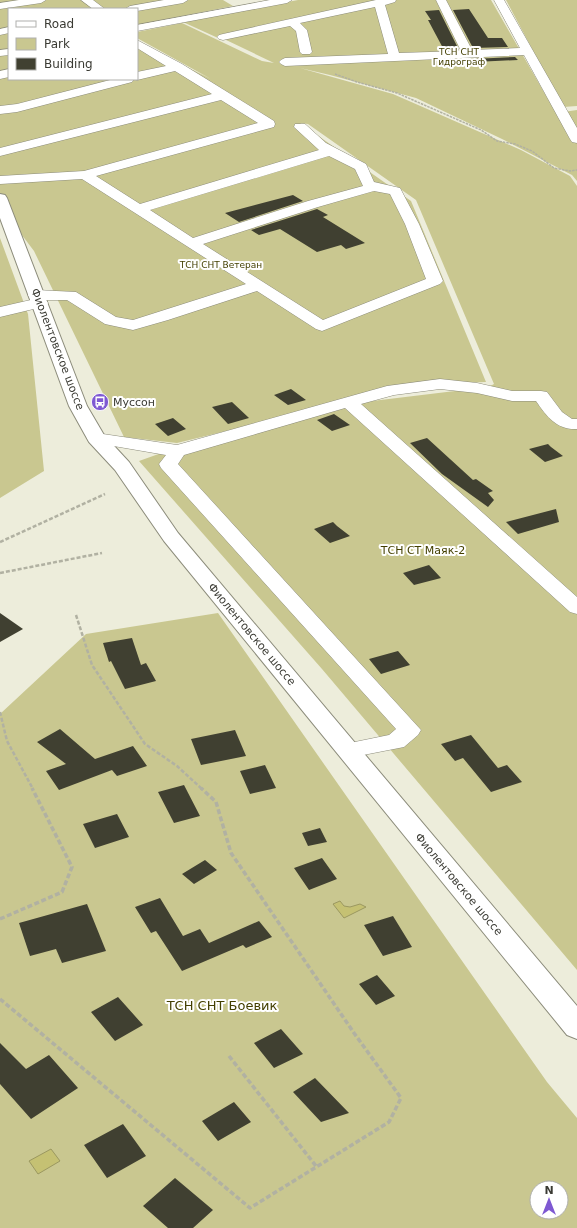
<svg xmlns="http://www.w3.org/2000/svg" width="577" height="1228" viewBox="0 0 577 1228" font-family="'DejaVu Sans',sans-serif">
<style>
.green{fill:#c9c790;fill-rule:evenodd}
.water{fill:#c5c173;stroke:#9b9860}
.building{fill:#404031}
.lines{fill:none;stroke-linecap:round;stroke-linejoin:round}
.minor-casing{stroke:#8c8c7b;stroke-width:1}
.major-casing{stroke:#8c8c7b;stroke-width:2}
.path-far2{stroke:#b1b1a2;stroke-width:1.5;stroke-dasharray:2.5 1;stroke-linecap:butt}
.path-far1{stroke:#b1b1a2;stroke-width:2.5;stroke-dasharray:4 2;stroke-linecap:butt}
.path{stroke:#b1b1a2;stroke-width:3.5;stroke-dasharray:5 2.5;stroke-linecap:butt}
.minor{fill:#fff;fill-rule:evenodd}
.major{fill:#fff;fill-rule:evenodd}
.labels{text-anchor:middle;stroke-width:4;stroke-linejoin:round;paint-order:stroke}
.far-park-label{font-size:9px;fill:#433f00;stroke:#fff}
.street-label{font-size:11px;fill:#3a3a33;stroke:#fff}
.poi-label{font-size:11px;fill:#3a3a33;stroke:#fff;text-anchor:start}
.park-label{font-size:11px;fill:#433f00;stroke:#fff}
.near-park-label{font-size:13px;fill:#433f00;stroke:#fff}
</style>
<rect width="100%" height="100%" fill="#ededdb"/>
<!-- green -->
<path class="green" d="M0,0h223l10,6 -96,19v-16h-128v40l-9,2z
M298,0h87l-167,38 -35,-16z
M395,0h96l65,113 21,-3v71l-5,-6 -70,-36 -86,-41 -86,-23 -30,-7 93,26 128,56 49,26 7,10v784l-255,-301 -183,-208 42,-15 183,-44 124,-15 6,-3 -78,-184 -108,-76 -8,-1 111,78 75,181 -67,2 -242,59 -53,-6 -90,-186 -34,-45v-154l9,-1v28h128v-37l74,37 -74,-41v-6l45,-9 80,38 12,2 -50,-24z
M506,0h71v106l-14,1z
M0,238l28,76 16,157 -44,27z
M218,613l329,469 30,36v110h-577v-514l86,-80zM537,1188h24v24h-24z"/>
<!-- water -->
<path class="water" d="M340,901l4,5 6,1 10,-3 6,3 -22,11 -11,-14z
M51,1149l9,12 -22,13 -9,-13z"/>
<!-- building -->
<path class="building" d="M469,9l19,29h14l6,9 -35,1 -20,-38z
M439,10l20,40h-15l-16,-30h3l-6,-9z
M515,57l3,3 -43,2 -1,-2h-24z
M293,195l10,6 -64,21 -14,-9z
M317,209l11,6 -5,2 42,26 -19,6 -5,-4 -24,7 -37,-23 -21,6 -8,-5z
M291,389l15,11 -18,5 -14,-10z
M232,402l17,16 -21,6 -16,-17z
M334,414l16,11 -18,6 -15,-11z
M173,418l13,11 -18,7 -13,-12z
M427,438l46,42 3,-1 17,12 -5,2 6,7 -6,7 -46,-33 -32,-31z
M548,444l3,3 12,9 -18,6 -16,-13z
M556,509l3,13 -41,12 -12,-12z
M333,522l4,4 13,10 -20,7 -16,-14z
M429,565l12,13 -27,7 -11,-12z
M0,613l23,16 -23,13z
M132,638l9,27 5,-2 10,18 -31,8 -14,-28 -2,1 -6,-19z
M398,651l12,14 -29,9 -12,-15z
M60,729l35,30 38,-13 14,20 -30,10 -5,-6 -53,20 -13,-19 20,-7 -29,-22z
M235,730l11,26 -45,9 -10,-26z
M471,735l27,33 9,-3 15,17 -31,10 -28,-34 -8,3 -14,-17z
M265,765l11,23 -26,6 -10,-23z
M184,785l16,31 -26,7 -16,-31z
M117,814l12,23 -34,11 -12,-24z
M320,828l7,14 -19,4 -6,-13z
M322,858l15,21 -28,11 -15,-22z
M205,860l12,10 -23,14 -12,-10z
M160,898l23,38 17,-7 9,14 50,-22 13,16 -26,11 -3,-3 -61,26 -26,-40 -5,2 -16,-26z
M87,904l19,47 -44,12 -6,-14 -26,7 -11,-33z
M393,916l19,31 -29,9 -19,-31z
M377,975l18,21 -19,9 -17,-21z
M118,997l25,28 -28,16 -24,-29z
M281,1029l22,25 -29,14 -20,-25z
M0,1043l26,26 23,-14 29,33 -47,31 -31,-35z
M315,1078l34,35 -28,9 -28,-30z
M234,1102l17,20 -33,19 -16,-20z
M123,1124l23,32 -39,22 -23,-33z
M175,1178l38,32 -20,18h-25l-25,-22z"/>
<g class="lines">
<defs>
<path id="minor" d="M19,0h27l-5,3 -41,6v-6z
M81,0h12l12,9h-12z
M164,0h24l-5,3 -46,8v-2h-12l5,-3z
M270,0h22l-5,3 -150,28v-6z
M376,0h20l-1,2 -10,3 14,48 62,-2 -25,-51h10l26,50 48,-2 -26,-48h10l73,128v15l-5,-1 -2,-3 -46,-84 -239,11 -4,-2 -2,-2 2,-2 4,-2 103,-4 -13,-47 -75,16 7,7 5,22 -2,2h-8l-2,-2 -4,-21 -6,-5 -67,14 -4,-1 -2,-2 2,-2 4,-1z
M9,27v6l-9,2v-6z
M137,40l45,24 92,57 1,3 -1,3 -178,49 44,28 179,-54 -25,-23 1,-3h10l21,19 40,21 8,18 26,6 19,36 24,57 -3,3 -118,47 -6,-2 -59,-38 -89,29 -35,10 -28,-6 -38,-24h-21l2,3 -2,3 -46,11v-10l35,-8 -5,-1 -2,-3 2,-3 6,-2 40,2 40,25 17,3 113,-36 -164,-105 -82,5v-8l84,-5 174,-48 -37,-23 -221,56v-8l212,-54 -37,-23 -38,9 -2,-1h2v-7l29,-6 -29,-18zM329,156l26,13 8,17 -55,15 -115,37 -43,-28zM374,191l16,3 15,30 21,55 -103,41 -120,-76 115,-37z
M9,49v6l-9,1v-6z
M9,69v8l-9,2v-8z
M114,79h20l-2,3 -115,30 -17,2v-8l17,-2z
M440,379l37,4 35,8h29l6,1 15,20 10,7h5v10c-20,1 -30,-12 -41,-28h-24l-35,-8 -37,-4 -46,6 -33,9 216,193v17l-7,-2 -225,-204 -161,47 -6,9 243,266 -3,5 -14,12 -56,11 -8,-3 -4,-5 4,-5 49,-10 7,-6 -235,-261 -2,-4 7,-9 -70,-12 -6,-1 -3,-4 3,-4 6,-1 81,12 210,-59z"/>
<path id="major" d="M0,194l5,1 2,3 80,208 17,29 25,27 49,71 399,473v33l-10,-4 -403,-494 -49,-71 -26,-28 -20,-36 -69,-188z"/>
</defs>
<!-- minor casing -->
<use href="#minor" class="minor-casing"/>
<!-- major casing -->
<use href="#major" class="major-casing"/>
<!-- path-far2 -->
<path class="path-far2" d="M335,74l22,8 40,11 84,37 16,11 18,3 17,7 22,17 16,3 7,-1"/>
<!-- path-far1 -->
<path class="path-far1" d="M0,542l105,-48
M0,573l102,-20
M76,615l16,50 53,79 32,22 25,23
M0,712l7,29 26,48"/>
<!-- path -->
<path class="path" d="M0,919l62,-27 10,-25 -40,-79
M0,999l250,209 139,-86 12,-24 -47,-65 -123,-180 -15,-51 -15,-14
M229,1056l87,110"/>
<!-- minor -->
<use href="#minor" class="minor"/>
<!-- major -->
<use href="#major" class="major"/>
</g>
<!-- icons -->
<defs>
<symbol id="bus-disc" viewBox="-11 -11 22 22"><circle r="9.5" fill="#7e58d2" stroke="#fff"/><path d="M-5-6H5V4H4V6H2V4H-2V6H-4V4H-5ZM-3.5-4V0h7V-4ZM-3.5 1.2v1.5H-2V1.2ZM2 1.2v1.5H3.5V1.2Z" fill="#fff"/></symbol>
</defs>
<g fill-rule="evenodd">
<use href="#bus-disc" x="90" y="392" width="20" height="20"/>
</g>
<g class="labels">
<!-- far-park labels -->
<g class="far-park-label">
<text x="459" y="55">ТСН СНТ<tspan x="459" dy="10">Гидрограф</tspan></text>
<text x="221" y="268">ТСН СНТ Ветеран</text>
</g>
<!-- street labels -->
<g class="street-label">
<text transform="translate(58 349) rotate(69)" y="4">Фиолентовское шоссе</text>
<text transform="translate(252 634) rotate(50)" y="4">Фиолентовское шоссе</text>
<text transform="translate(459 884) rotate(50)" y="4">Фиолентовское шоссе</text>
</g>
<!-- poi labels -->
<g class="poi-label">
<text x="113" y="406">Муссон</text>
</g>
<!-- park labels -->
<g class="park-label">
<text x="423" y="554">ТСН СТ Маяк-2</text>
</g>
<!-- near-park labels -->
<g class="near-park-label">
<text x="222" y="1010">ТСН СНТ Боевик</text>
</g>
</g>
<!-- legend -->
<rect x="8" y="8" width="130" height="72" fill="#ffffff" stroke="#b0b0ad"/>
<rect x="16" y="21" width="20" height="6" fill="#ffffff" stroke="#b0b0ad"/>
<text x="44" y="28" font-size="12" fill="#3a3a33">Road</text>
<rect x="16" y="38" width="20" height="12" fill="#c9c790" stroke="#b0b0ad"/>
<text x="44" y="48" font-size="12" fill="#3a3a33">Park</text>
<rect x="16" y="58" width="20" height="12" fill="#404031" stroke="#b0b0ad"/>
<text x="44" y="68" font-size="12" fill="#3a3a33">Building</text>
<!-- north arrow -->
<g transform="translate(549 1200)"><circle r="19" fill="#ffffff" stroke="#b0b0ad"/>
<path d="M0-3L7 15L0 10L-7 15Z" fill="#7e58d2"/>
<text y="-6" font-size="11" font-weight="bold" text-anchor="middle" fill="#3a3a33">N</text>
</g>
</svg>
